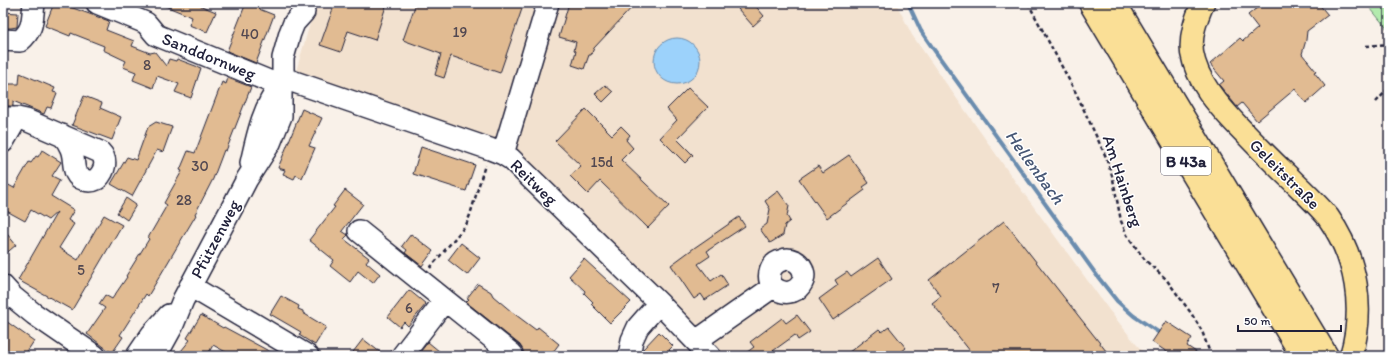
<svg xmlns="http://www.w3.org/2000/svg" width="1392" height="359" viewBox="0 0 1392 359" font-family="Itim,sans-serif">
<style>
.built{fill:#f2e1cf}
.green{fill:#b3ebae;stroke:#6a8674}
.water{fill:#9cd2fb;stroke:#6b8cae}
.lines{fill:none;stroke-linecap:round;stroke-linejoin:round}
.stream{stroke:#6b8cae;stroke-width:4}
.building{fill:#e1bb92;stroke:#22223b}
.minor-casing{stroke:#22223b;stroke-width:24}
.major-casing{stroke:#22223b;stroke-width:25}
.highway-casing{stroke:#22223b;stroke-width:25}
.path{stroke:#22223b;stroke-width:2.5;stroke-dasharray:4 3;stroke-linecap:butt}
.minor{stroke:#fff;stroke-width:21}
.major{stroke:#fadf96;stroke-width:22}
.highway{stroke:#fadf96;stroke-width:22}
.labels{text-anchor:middle;stroke-width:3;stroke-linejoin:round;paint-order:stroke}
.number-label{font-size:15px;fill:#524851}
.shield{fill:#fff;stroke:#646476;stroke-width:1}
.shield-label{font-size:16px;font-weight:bold;fill:#22223b}
.street-label{font-size:17px;fill:#22223b;stroke:#fff}
.water-label{font-size:18px;font-style:italic;fill:#475775;stroke:#fff}
</style>
<rect width="100%" height="100%" fill="#f9f1e9"/>
<filter id="ink" filterUnits="userSpaceOnUse"><feTurbulence type="fractalNoise" baseFrequency=".025" numOctaves="2"/><feDisplacementMap in="SourceGraphic" scale="8" xChannelSelector="R" yChannelSelector="G"/><feConvolveMatrix kernelMatrix="1 2 1 2 8 2 1 2 1" color-interpolation-filters="sRGB"/></filter>
<g filter="url(#ink)">
<!-- built -->
<path class="built" d="M316,3h580l16,32 105,149 92,126 27,34 11,12h-453l-173,-179 -27,-17 -33,-13 -171,-55z"/>
<!-- green -->
<path class="green" d="M1366,3h23v28z"/>
<!-- water -->
<path class="water" d="M654 61a23 23 0 1 1 46 0a23 23 0 1 1-46 0Z"/>
<g class="lines">
<!-- stream -->
<path class="stream" d="M908,3l13,28 11,16 166,230 19,24 17,15 24,16"/>
</g>
<!-- building -->
<path class="building" d="M54,3h5l50,18 -3,9 28,11 -2,5 18,7 5,-1 11,14 3,-7 7,2 1,-2 24,9 -10,30 -16,-6 4,-8 -22,-8 -4,12 -20,-8 3,-8 -13,-5 3,-6 -23,-11 1,-4 -33,-13 -1,3 -25,-10z
M158,3h36l22,9 -9,20 -18,-7 3,-8z
M246,3h15l-2,6 15,6 -18,48 -29,-12z
M335,3h52l-12,37 -27,-9 -7,21 -21,-7z
M416,3h108l-24,70 -49,-17 -7,22 -9,-3 6,-21 -38,-14z
M569,3h67l-42,45 -3,7h-2l-5,14 -12,-4 4,-14 -2,-1 2,-8 -17,-5z
M746,3h7l11,13 -11,10 -15,-17z
M1263,3h55l10,12 -21,16 -1,9 -4,14 14,17 -2,1 11,14 -19,17 -11,-14 -38,32 -15,-18 -5,4 -12,-15 -6,-7 5,-4 -14,-17 30,-26 3,3 15,-13 -10,-13z
M3,12l15,1 -1,14 -6,1h-8z
M20,73l35,15 -2,4 4,1 -6,15 -4,-1 -3,7 -31,-13v5h-10v-22h16z
M228,78l23,9 -25,64 -2,-1 -11,29 -18,35 1,1 -48,81 -2,-2 -26,41 3,2 -11,16 -25,-19 18,-26 -6,-4 6,-9 7,4 15,-22 -1,-1 23,-37 -1,-1 19,-33 -3,-2 18,-32 -2,-1 8,-19 7,2 27,-71 4,2z
M605,85l8,7 -10,10 -8,-8z
M688,88l20,19 -31,32 16,16 -8,8 -25,-25 17,-18 -10,-11z
M84,96l18,7 -2,5 21,9 -9,23 -40,-15z
M302,109l20,9 -13,28 6,2 -13,30 -6,-3 -2,4 -11,-5 2,-4 -7,-2z
M586,109l26,26 9,-9 9,9 -4,5 7,8 -12,12 48,46 -21,22 -48,-47 -12,13 -18,-18 11,-10 -26,-25z
M156,122l16,5 -9,25 -6,-2 -25,46 -21,-12 16,-27 9,3 12,-33z
M421,147l54,18 -9,26 -53,-17z
M42,150l19,12 -9,14 8,4 -9,16 23,14 -6,10 6,4 -15,24 19,12 26,-45 18,10 -50,85 -54,-30 39,-68 -9,8 -17,-10 -6,11 -22,-12v-27l11,6 15,-26 2,1 5,-7 2,1z
M849,155l20,28 -6,4 2,3 -38,28 -28,-39 19,-13 5,7z
M345,190l18,14 -21,27 6,4 -4,4 25,19 -3,4 14,12 -7,9 -15,-12 -8,11 -20,-16 4,-6 -25,-20 26,-33 -2,-1z
M778,191l11,15 -2,10 3,5 -5,4 -2,10 -13,8 -10,-14 7,-5 3,-15 -5,-8z
M126,198l10,7 -9,15 -10,-7z
M739,217l6,9 -38,25 3,5 -12,8 13,17 10,-7 7,11 -23,15 -4,-6 -7,5 -23,-34 23,-17z
M1004,221l106,135h-136l-42,-53 9,-7 -12,-16z
M3,229l13,16 -13,11z
M411,234l22,17 -11,15 -17,-13 2,-3 -5,-4z
M461,243l19,15 -13,17 -19,-15z
M878,258l14,21 -59,41 -14,-21 19,-14 -3,-5 12,-8 4,5z
M584,259l47,43 -21,21 -19,-19 2,-2 -9,-9 1,-2 -16,-15z
M478,284l13,8 2,4 19,16 24,18 2,-3 21,17 -9,12h-21l-6,-4 -3,-7 -54,-43 3,-3 -2,-1z
M409,290l17,14 -18,22 -4,-4 -4,5 -12,-10z
M281,296l18,10 -1,3 5,2v2l23,14 -11,18 -16,-10 2,-3 -31,-18z
M201,315l22,13 1,-1 54,29h-45l-20,-11 -6,11h-30l13,-16 -3,-2z
M797,315l13,17 -12,8 -3,-5 -29,21h-24l12,-9 -4,-5 32,-24 4,5z
M3,319l31,22 -10,15h-21z
M1166,321l26,17 -5,8 15,10h-29l-21,-14z
M889,327l17,21 -10,8h-52l35,-27 3,3z
M659,332l14,14 -4,4 6,6h-34l2,-7z
M363,339l22,17h-35z
M428,342l17,14h-28z"/>
<g class="lines">
<defs>
<path id="minor" d="M97,3l49,20 10,12 125,51
M3,40l17,1c14,-12 12,-21 14,-38
M283,78l207,71 13,5 8,5 148,144 51,53
M3,118h14l9,2 74,32c8,8 5,19 -3,27 -4,2 -7,3 -12,1 -15,-4 -9,-19 -14,-31 -2,-6 -5,-10 -9,-14
M3,142l14,-24
M503,154l45,-151
M251,163c6,-26 12,-56 29,-77
M359,231l153,123
M3,286l10,11 21,17 61,42
M190,286l118,70
M696,341l77,-54c23,18 43,-14 22,-26 -4,-2 -8,-3 -12,-1 -13,3 -17,16 -10,27
M137,356l15,-22 17,-19
M156,356l16,-29 11,-27 51,-96 13,-25 23,-36 11,-27v-30l2,-8v-20l7,-25 4,-10 10,-11
M402,356l43,-56
M629,356l3,-16 6,-13 21,-24"/>
<path id="major" d="M1203,3c-7,16 -13,32 -11,50 5,28 25,51 44,71 18,19 37,38 56,56 12,12 25,24 36,37 29,41 37,92 23,139"/>
<path id="highway" d="M1090,3l212,353
M1115,3l212,353"/>
</defs>
<!-- minor casing -->
<use href="#minor" class="minor-casing"/>
<!-- major casing -->
<use href="#major" class="major-casing"/>
<!-- highway casing -->
<use href="#highway" class="highway-casing"/>
<!-- path -->
<path class="path" d="M1028,3l48,90 30,64 7,22 8,42 6,14 18,25 21,19 25,34 11,18 9,25
M1386,3l3,3
M1366,46l23,-2
M1376,102l13,-14
M430,268l36,-43 4,-10 15,-50"/>
<!-- minor -->
<use href="#minor" class="minor"/>
<!-- major -->
<use href="#major" class="major"/>
<!-- highway -->
<use href="#highway" class="highway"/>
</g>
</g>
<g class="labels">
<!-- number labels -->
<g class="number-label">
<text x="460" y="37">19</text>
<text x="250" y="39">40</text>
<text x="147" y="70">8</text>
<text x="602" y="167">15d</text>
<text x="200" y="171">30</text>
<text x="184" y="205">28</text>
<text x="81" y="275">5</text>
<text x="996" y="293">7</text>
<text x="409" y="313">6</text>
</g>
<!-- shield labels -->
<rect class="shield" x="1161" y="147" width="50" height="28" rx="3"/>
<g class="shield-label">
<text x="1186" y="167">B 43a</text>
</g>
<!-- street labels -->
<g class="street-label">
<text transform="translate(209 56) rotate(22)" y="6">Sanddornweg</text>
<text transform="translate(1285 174) rotate(45)" y="6">Geleitstraße</text>
<text transform="translate(1123 181) rotate(72)" y="6">Am Hainberg</text>
<text transform="translate(534 182) rotate(44)" y="6">Reitweg</text>
<text transform="translate(215 239) rotate(-62)" y="6">Pfützenweg</text>
</g>
<!-- water labels -->
<g class="water-label">
<text transform="translate(1035 167) rotate(54)" y="6">Hellenbach</text>
</g>
</g>
<!-- margin -->
<rect width="1392" height="359" fill="none" stroke="#fff" stroke-width="16"/>
<rect x="8" y="8" width="1376" height="343" fill="none" stroke="#22223b" stroke-width="1.5" filter="url(#ink)"/>
<!-- scale -->
<path d="M1238 325v6h103v-6" fill="none" stroke="#22223b" stroke-width="2"/>
<text x="1244" y="325" font-size="12" fill="#22223b" stroke="#ffffff" stroke-width="3" paint-order="stroke">50 m</text>
</svg>
